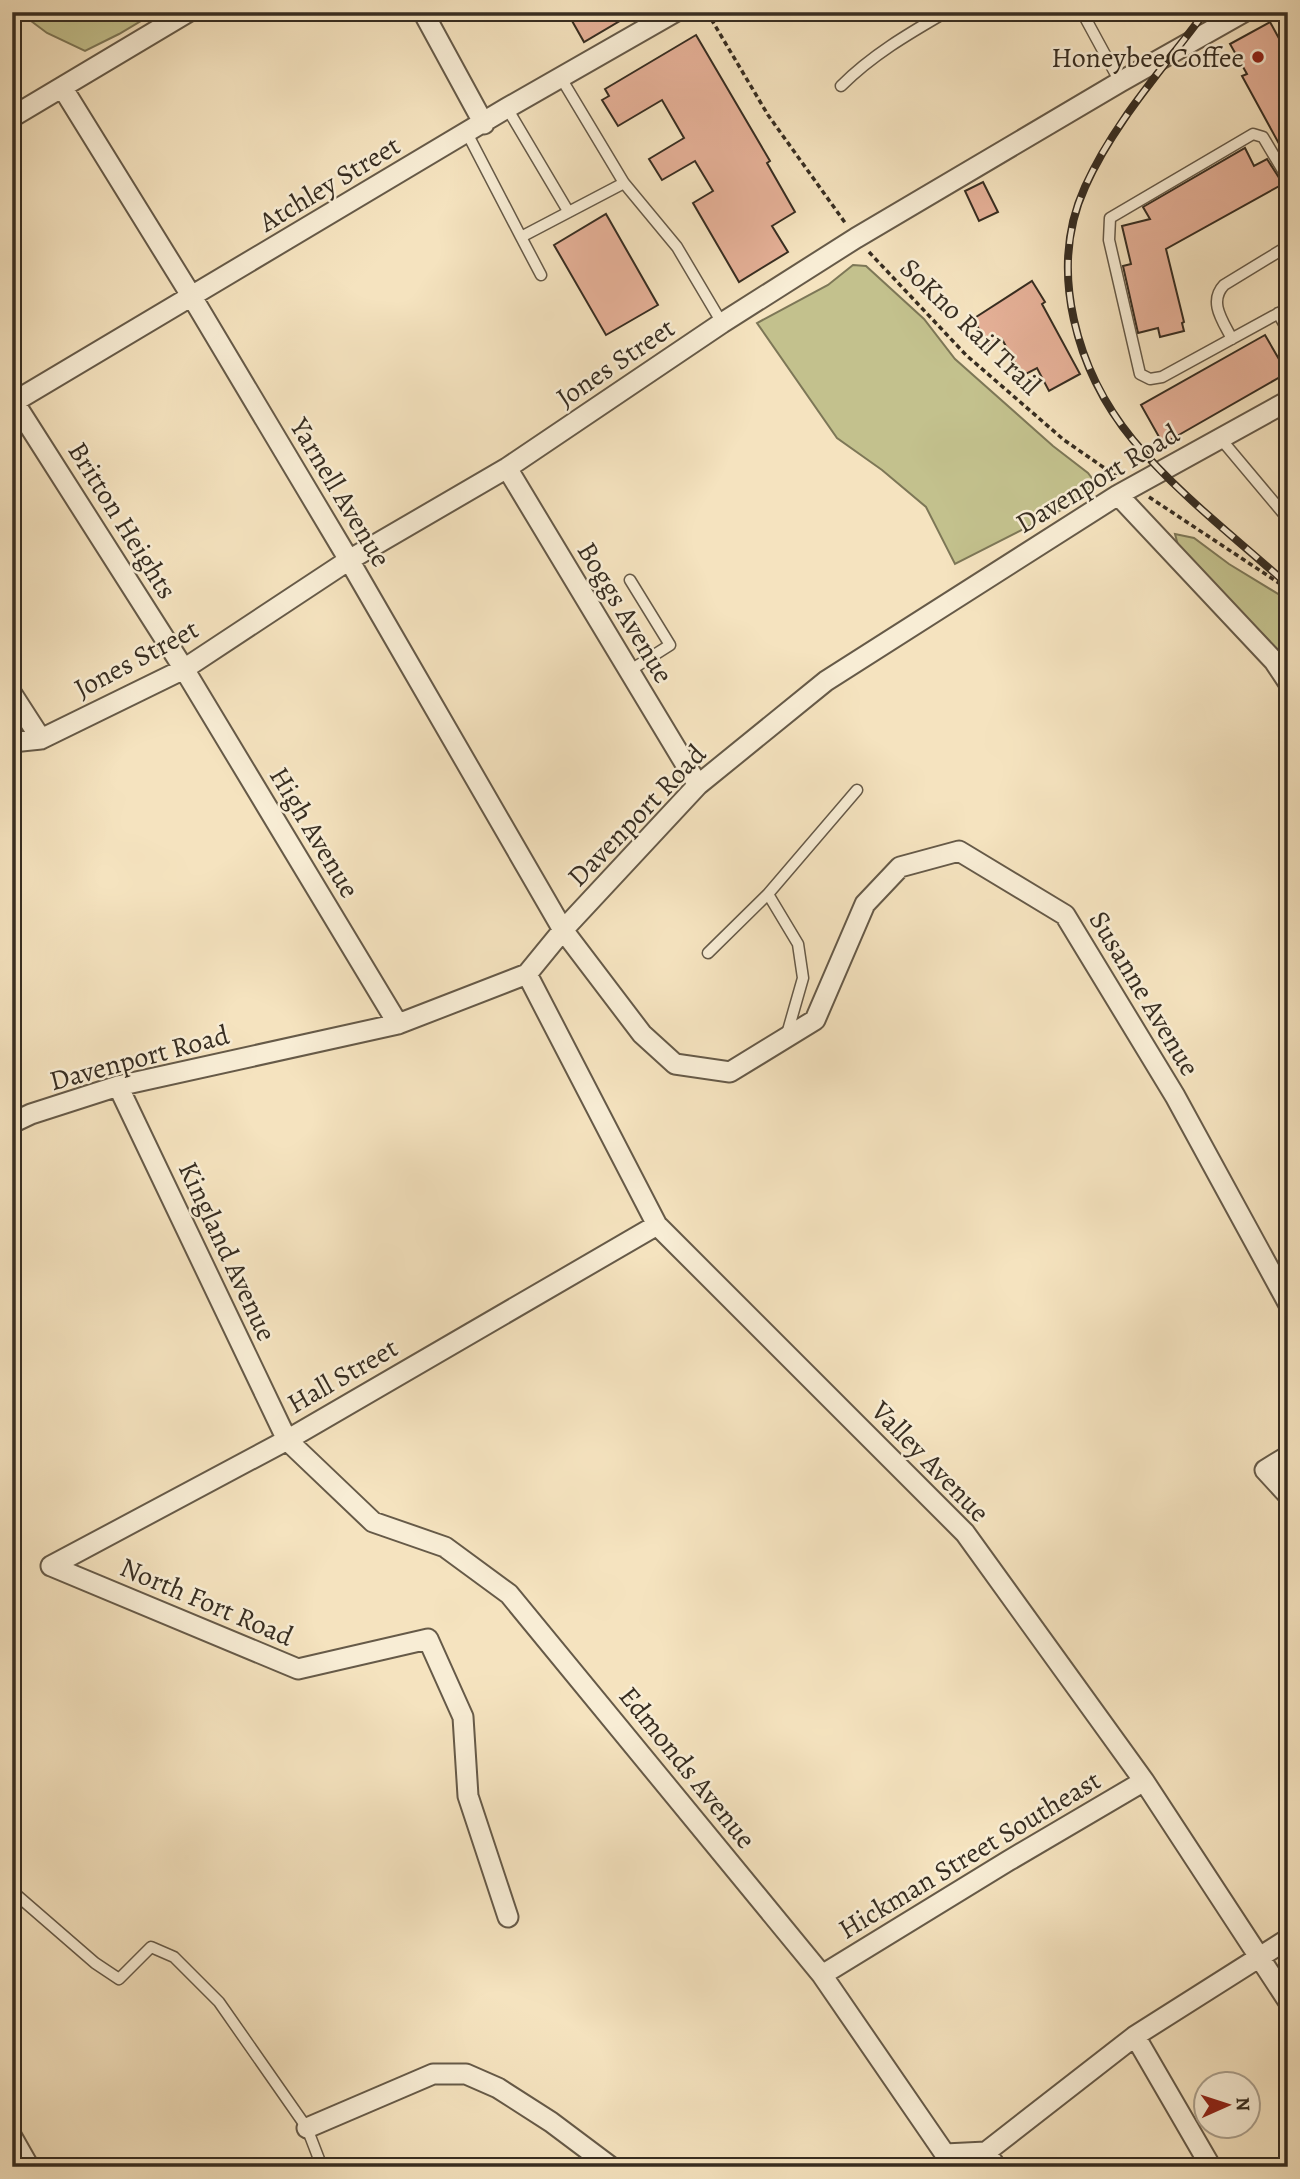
<svg xmlns="http://www.w3.org/2000/svg" width="1300" height="2179" viewBox="0 0 1300 2179" font-family="Alegreya,serif">
<style>
.green{fill:#c3c18d;stroke:#7d7757;stroke-width:2}
.building{fill:#e5b097;stroke:#372d21;stroke-width:2}
.lines{fill:none;stroke-linecap:round;stroke-linejoin:round}
.service-casing{stroke:#665a48;stroke-width:13}
.minor-casing{stroke:#665a48;stroke-width:23}
.path{stroke:#372d21;stroke-width:3.5;stroke-dasharray:5 3.5;stroke-linecap:butt}
.service{stroke:#f8edd5;stroke-width:10}
.minor{stroke:#f8edd5;stroke-width:19}
.rail-casing{stroke:#372d21;stroke-width:8}
.rail{stroke:#f8edd5;stroke-width:5;stroke-dasharray:16;stroke-linecap:butt}
.poi-dot{fill:#8f2418;stroke:#f8edd5;stroke-width:2.5}
.labels{text-anchor:middle;stroke-width:5;stroke-linejoin:round;paint-order:stroke}
.poi-label{font-size:28px;fill:#372d21;stroke:#f8edd5;text-anchor:end}
.street-label{font-size:28px;fill:#372d21;stroke:#f8edd5}
</style>
<rect width="100%" height="100%" fill="#f5e3bf"/>
<filter id="stains"><feTurbulence type="fractalNoise" baseFrequency=".00286" numOctaves="4"/><feColorMatrix values="0 0 0 0 .2 0 0 0 0 .09 0 0 0 0 .02 0 0 0 .5 -.17"/></filter>
<radialGradient id="worn" r=".72"><stop offset=".6" stop-color="#630" stop-opacity="0"/><stop offset="1" stop-color="#630" stop-opacity=".3"/></radialGradient>
<!-- green -->
<path class="green" d="M19,12h137l-37,22 -34,17 -38,-18z
M853,265l13,1 58,53 31,40 98,87 35,27 6,8 -9,14 -14,10 -116,59 -29,-57 -44,-37 -45,-32 -80,-115 71,-38z
M1175,534l19,4 35,26 59,36v60l-109,-111z"/>
<!-- building -->
<path class="building" d="M567,12h68l-51,30z
M1270,22l18,33v109l-7,-12 2,-1 -41,-75 5,-2 -17,-30z
M696,35l74,126 -3,2 28,49 -23,14 16,26 -49,30 -46,-79 20,-12 -18,-30 -33,19 -13,-21 35,-21 -22,-38 -44,26 -16,-26 7,-4 -4,-7z
M1245,148l9,18 13,-7 16,25 -117,65 18,73 -2,1 2,8 -24,6 -2,-9 -20,5 -15,-67 8,-2 -9,-38 28,-7 -7,-12z
M983,182l15,30 -19,9 -14,-30z
M606,214l52,91 -52,30 -52,-90z
M1032,281l13,21 -3,2 38,70 -31,17 -12,-23 -15,8 -20,-37 -13,7 -16,-27z
M1265,335l22,38 -124,71 -22,-39z"/>
<g class="lines">
<defs>
<path id="service" d="M1082,12l38,70
M561,78l63,105 53,64 45,76
M841,86c31,-31 67,-52 105,-74
M507,108l61,103
M467,133l54,104
M1288,179l-25,-42 -10,-3 -143,84 -1,22 31,134 10,5 12,-2 126,-69
M541,275l-20,-38 103,-54
M1278,313l10,18
M1232,339c-9,-18 -24,-37 -8,-54l64,-39
M1220,438l68,81
M629,671l41,-26 -40,-65
M768,894l89,-104
M708,953l60,-59 30,50 5,34 -16,56
M12,1891l83,72 24,16 32,-32 23,10 45,45 88,126 15,39"/>
<path id="minor" d="M423,12l61,112
M62,87l130,210 157,263 214,370 79,104 33,30 55,8 85,-52 50,-116 35,-37 59,-16 106,64 110,181 113,207
M12,117l176,-105
M14,402l170,267 214,355
M12,403l495,-295 168,-96
M507,468l191,317
M1118,495l156,166 14,21
M12,694l29,45
M12,742l29,-3 143,-70 165,-109 158,-92 215,-145 134,-85 264,-156 124,-70
M527,974l130,251 308,308 179,248 144,220
M118,1086l169,354 86,82 72,25 64,47 313,381 123,179 41,-2 10,15
M12,1123l19,-9 87,-28 280,-62 129,-50 36,-44 135,-145 128,-104 292,-186 170,-94
M1288,1456l-23,14 23,25
M51,1566l236,-126 370,-215
M51,1566l247,103 130,-30 35,78 5,79 40,121
M822,1975l186,-114 136,-80
M1135,2036l76,131
M307,2128l126,-54h33l32,14 53,34 60,45
M12,2137l17,30
M986,2152l149,-116 153,-97"/>
</defs>
<!-- service casing -->
<use href="#service" class="service-casing"/>
<!-- minor casing -->
<use href="#minor" class="minor-casing"/>
<!-- path -->
<path class="path" d="M707,12l61,103 78,109
M869,252l97,103 98,85 52,36
M1149,497l139,92"/>
<!-- service -->
<use href="#service" class="service"/>
<!-- minor -->
<use href="#minor" class="minor"/>
<defs>
<path id="rail" d="M1205,12c-42,57 -91,110 -120,175 -38,83 -8,185 48,253 45,54 103,98 155,145"/>
</defs>
<!-- rail casing -->
<use href="#rail" class="rail-casing"/>
<!-- rail -->
<use href="#rail" class="rail"/>
</g>
<!-- markers -->
<circle class="poi-dot" cx="1258" cy="57" r="7"/>
<g class="labels">
<!-- poi labels -->
<g class="poi-label">
<text x="1244" y="67">Honeybee Coffee</text>
</g>
<!-- street labels -->
<g class="street-label">
<text transform="translate(329 183) rotate(-31)" y="10">Atchley Street</text>
<text transform="translate(971 326) rotate(44)" y="10">SoKno Rail Trail</text>
<text transform="translate(615 362) rotate(-34)" y="10">Jones Street</text>
<text transform="translate(1097 478) rotate(-31)" y="10">Davenport Road</text>
<text transform="translate(341 492) rotate(59)" y="10">Yarnell Avenue</text>
<text transform="translate(123 520) rotate(58)" y="10">Britton Heights</text>
<text transform="translate(626 612) rotate(59)" y="10">Boggs Avenue</text>
<text transform="translate(136 658) rotate(-28)" y="10">Jones Street</text>
<text transform="translate(636 815) rotate(-46)" y="10">Davenport Road</text>
<text transform="translate(315 832) rotate(59)" y="10">High Avenue</text>
<text transform="translate(1145 993) rotate(59)" y="10">Susanne Avenue</text>
<text transform="translate(139 1057) rotate(-15)" y="10">Davenport Road</text>
<text transform="translate(228 1251) rotate(65)" y="10">Kingland Avenue</text>
<text transform="translate(342 1375) rotate(-30)" y="10">Hall Street</text>
<text transform="translate(931 1461) rotate(46)" y="10">Valley Avenue</text>
<text transform="translate(207 1601) rotate(23)" y="10">North Fort Road</text>
<text transform="translate(688 1767) rotate(51)" y="10">Edmonds Avenue</text>
<text transform="translate(969 1854) rotate(-31)" y="10">Hickman Street Southeast</text>
</g>
</g>
<!-- margin -->
<rect width="1300" height="2179" fill="none" stroke="#f5e3bf" stroke-width="42"/>
<rect x="14" y="14" width="1272" height="2151" fill="none" stroke="#372d21" stroke-width="3.5"/>
<rect x="21" y="21" width="1258" height="2137" fill="none" stroke="#372d21" stroke-width="2"/>
<!-- north arrow -->
<g transform="translate(1227 2105) rotate(87)"><circle r="33" fill="#f8edd5" stroke="#aba08d" stroke-width="2"/>
<path d="M0-5L12 26L0 18L-12 26Z" fill="#8f2418"/>
<text y="-10" font-size="19" font-weight="bold" text-anchor="middle" fill="#372d21">N</text>
</g>
<rect width="100%" height="100%" filter="url(#stains)"/>
<rect width="100%" height="100%" fill="url(#worn)"/>
</svg>
